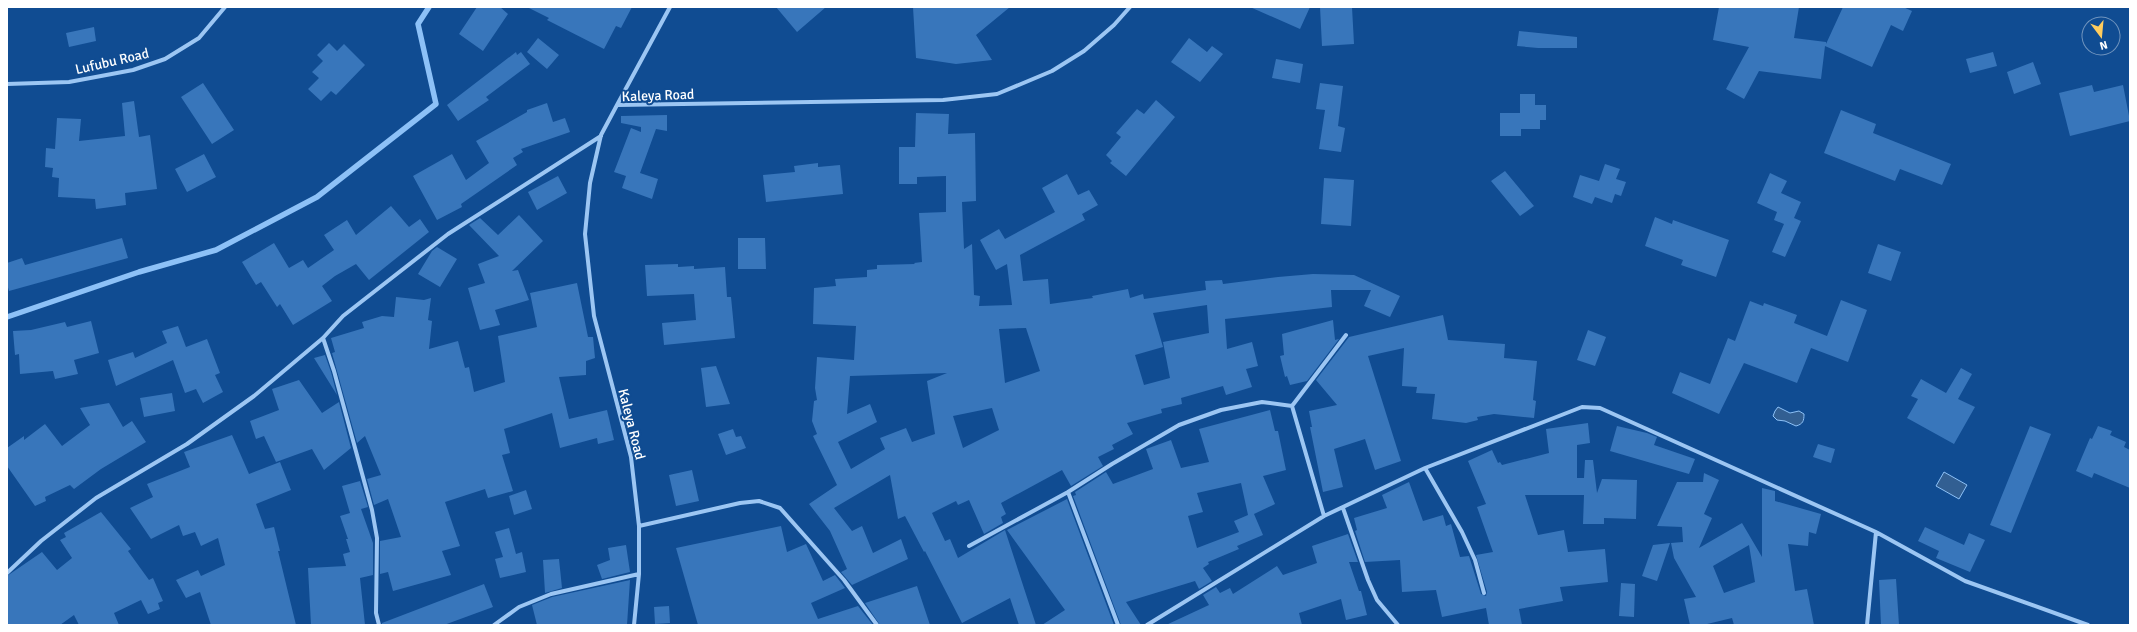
<svg xmlns="http://www.w3.org/2000/svg" width="2137" height="632" viewBox="0 0 2137 632" font-family="Signika,sans-serif">
<style>
.water{fill:#325f92;stroke:#8dc1f7}
.lines{fill:none;stroke-linecap:round;stroke-linejoin:round}
.stream{stroke:#8dc1f7;stroke-width:5.5}
.building{fill:#3876bb;fill-rule:evenodd}
.minor{stroke:#9cc6f3;stroke-width:4}
.labels{text-anchor:middle;stroke-width:4;stroke-linejoin:round;paint-order:stroke}
.street-label{font-size:14px;fill:#fff;stroke:#104c92}
</style>
<rect width="100%" height="100%" fill="#104c92"/>
<!-- water -->
<path class="water" d="M1778,407l12,6 9,-2 5,3c0,7 -1,10 -8,12l-11,-5 -8,-1 -4,-4 2,-5z
M1944,472l23,13 -8,14 -23,-13z"/>
<g class="lines">
<!-- stream -->
<path class="stream" d="M7,317l132,-45 77,-22 101,-53 119,-93 -18,-80 11,-17"/>
</g>
<!-- building -->
<path class="building" d="M477,7h23l8,7 -25,37 -24,-17z
M527,7h105l-11,21 -5,-2 -12,23 -57,-29 2,-2z
M776,7h50l-29,25z
M913,7h97l-34,28 16,25 -36,4 -40,-6z
M1250,7h60l-10,22z
M1320,7h32l2,37 -32,2z
M1719,7h80l-5,31 32,4v2l17,-37h60l9,4 -9,20 -12,-6 -19,42 -47,-21 -4,33 -62,-8 -15,28 -18,-10 23,-42 -36,-7z
M94,27l2,14 -27,6 -3,-14z
M1519,31l58,6v11h-39l-21,-2z
M538,38l21,17 -12,14 -20,-17z
M1189,38l18,14 5,-6 11,8 -23,28 -29,-20z
M329,43l8,8 7,-7 21,21 -29,30 -5,-4 -10,10 -13,-12 11,-11 -7,-6 11,-11 -6,-6z
M516,52l1,3 4,-3 9,12 -44,33 3,3 -31,21 -11,-16z
M1993,52l4,14 -27,7 -4,-14z
M1276,59l27,5 -3,19 -28,-5z
M2033,62l8,22 -27,10 -7,-22z
M203,83l31,47 -22,14 -31,-47z
M1320,83l23,3 -5,40 7,2 -4,24 -22,-3 6,-39 -9,-1z
M2092,85l2,7 29,-7 7,36 -60,15 -11,-43z
M1520,94h15v11h11v15h-6v9h-19v7h-21v-23h20z
M1156,100l19,17 -49,59 -16,-13 2,-2 -6,-6 15,-18 -5,-4 21,-24 7,5z
M134,101l5,36 11,-2 7,54 -32,4 1,12 -30,4 -1,-10 -37,-2 1,-19 -7,-1 1,-9 -8,-1 1,-19 9,1 2,-31 24,1 -2,22 46,-5 -3,-33z
M547,103l6,19 12,-4 5,14 -49,17 2,3 -10,6 4,7 -56,39 1,3 -25,13 -24,-44 39,-22 14,26 23,-17 -13,-22 51,-29v-2z
M1841,110l35,14 -3,9 78,31 -9,21 -42,-16 -5,12 -71,-28z
M916,113l33,1 -1,20 27,-1 1,68 -14,1 2,47 8,-5 2,51 6,1 -1,10 33,-1 -5,-41 -11,6 -16,-30 19,-11 6,10 50,-27 -13,-24 25,-14 11,21 11,-5 9,15 -16,9 3,6 -65,35 3,26 25,-2 2,25 43,-6 -1,-2 36,-7 2,9 13,-4 1,5 62,-9 -1,-9 17,-1 1,4 55,-7 35,-3 41,1 46,21 -10,21 -26,-11 7,-16h-40l1,17 -107,12 2,30 25,-7 6,24 -12,3 6,18 -26,8 -3,-9 -42,12 1,6 -21,5 1,4 -35,10 6,11 -21,11 2,4 -16,8 5,9 -32,20 -9,-16 -61,33 5,11 -5,3 2,6 -19,11 -15,-34 -11,5 -2,-4 -24,12 13,28 5,-2 8,19 47,-28 31,95h-17l-9,-27 -48,25 -37,-72 -1,1 -19,-36 -7,3 -8,-44 -56,33 18,23 10,-5 11,27 28,-14 7,20 -56,26 -11,-13 6,-3 -17,-38 -21,-27 28,-19 -24,-49 4,-2 -5,-13 2,-20 3,-1 -2,-12 2,-31 37,3 2,-34 -43,-2 1,-36 22,-2 -1,-7 32,-2v-7l10,-1v-4l38,-1 -1,-1 8,-1 -3,-49 27,-1v-36l-29,1v7h-18v-37h16zM1207,305l2,28 -46,9 7,36 -26,7 -9,-30 28,-8 -10,-34zM1026,328l14,43 -35,12 -6,-54zM947,373l-20,8 8,53 -23,8 -6,-14 -26,10 5,11 -34,20 -13,-27 39,-20 -7,-18 -23,10 3,-38zM992,408l7,22 -36,18 -10,-32z
M667,115v16l-11,-2 -16,44 18,6 -6,20 -30,-11 4,-12 -12,-4 17,-44 10,4v-5l-20,-4v-7z
M204,154l12,23 -29,15 -12,-23z
M818,163v4l22,-2 3,29 -77,8 -3,-27 32,-3 -1,-6z
M1605,164l15,5 -4,10 10,3 -5,14 -6,-2 -3,9 -17,-6 -3,7 -19,-7 7,-22 19,6z
M1505,171l29,35 -14,10 -29,-35z
M1770,173l17,8 -6,12 20,9 -7,16 7,3 -16,36 -13,-5 12,-28 -10,-4 3,-8 -20,-9z
M558,176l9,17 -30,17 -9,-18z
M1324,178l30,2 -3,46 -30,-2z
M391,206l18,21 11,-8 9,13 -60,48 -13,-16 -21,12 -13,10 10,15 -39,24 -13,-21 -3,3 -16,-25 -5,3 -14,-23 32,-19 15,25 14,-8 5,8 26,-18 -10,-15 23,-15 9,15z
M519,215l24,26 -31,30 6,-1 11,30 -34,10 5,15 -20,5 -12,-42 17,-5 -7,-19 21,-8 -30,-31 11,-7 18,17z
M1655,217l17,7 1,-4 56,20 -13,37 -35,-12 2,-5 -38,-14z
M122,238l6,20 -119,33 -2,-7v-21l15,-5 3,7z
M738,238h27l1,31h-28z
M1878,244l23,8 -10,29 -23,-8z
M437,247l20,12 -17,28 -22,-13 14,-23z
M678,264v3l16,-1v3l31,-2 2,30h4l4,41 -71,7 -2,-22 34,-3 -2,-26 -47,2 -2,-31z
M577,283l11,54h5l2,21 -9,3v14l-27,2 10,42 38,-9 7,30 -16,4 -1,-6 -37,10 -8,-35 -48,16 6,24 -8,2 11,36 -25,7 -3,-9 -40,13 15,44 -18,5 9,24 -58,16 -5,-19 -8,2v-33l21,-4 -13,-38 -14,6 -7,-26 14,-4 -16,-39 -8,7 -25,-90 3,-1 -4,-14 33,-10 -2,-6 20,-6 12,1 2,-20 28,3 7,-2 -3,22 4,1 -3,28 29,-8 7,27 4,-1 5,25 31,-10 -7,-46 39,-9 -7,-34z
M1841,300l26,10 -19,52 -37,-14 -14,35 -53,-20 -25,51 -47,-21 8,-21 30,12 18,-46 7,3 15,-40 13,5 1,-3 33,12 -3,8 33,13z
M1443,315l5,25 57,4 -1,14 33,3 -4,39 3,1 -2,17 -40,-4 -17,3 1,3 -12,3 -34,-4 3,-25 -19,-1 1,-6 -15,-1 2,-38 -36,8 33,105 -26,9 -10,-31 -31,10 9,38 -20,5 -13,-65h2l-3,-16 28,-6 -21,-25 33,-43z
M1333,320l2,20 4,-1 -32,42 -17,4 -3,-9 -2,1 -5,-21 4,-1 -2,-21z
M91,321l8,32 -25,7 4,14 -23,5 -2,-8 -33,3 -1,-20 -4,1 -2,-24 18,-1 34,-8 2,5z
M178,326l8,21 21,-8 13,34 -5,2 8,17 -20,11 -7,-14 -11,4 -12,-33 -57,26 -8,-26 25,-8 2,6 32,-15 -5,-12z
M1588,330l18,7 -11,29 -18,-6z
M325,355l6,17 6,23 -23,-37z
M716,366l14,38 -24,3 -5,-39z
M1961,368l11,6 -14,25 17,8 -21,37 -47,-26 11,-19 -7,-3 10,-17 25,14z
M299,380l23,33 17,-11 12,46 -27,22 -12,-21 -36,13 -12,-26 -8,3 -6,-18 29,-11 -7,-21z
M172,393l3,18 -31,6 -4,-19z
M109,403l14,24 9,-6 14,21 -45,27 -27,20 -4,-4 -25,12 1,4 -11,5 -28,-40v-18l17,-12v4l21,-16 17,22 28,-21 -10,-17z
M1270,410l5,21h3l8,39 -23,6 12,28 -21,10 9,21 -26,11 2,3 -31,13 1,2 -6,4 9,13 -13,8 -4,-8 -69,21 15,23h-20l-48,-129 3,-1 -1,-3 31,-20 7,12 40,-15 -7,-20 25,-9 10,28 28,-6 -10,-33zM1241,483l7,32 -14,6 5,11 -42,16 -9,-32 15,-4 -6,-19z
M1588,423l2,20 -13,2v33h7l1,-18h8l4,33 5,-14 35,1 -1,39 -32,-1v6h-21l1,-29h-59l13,40 26,-5 4,22 37,-3 3,33 -48,5 3,14 -44,8 3,16h-33l-3,-17 -44,9 -6,-27 -34,2 -2,-32 -35,2 -10,-31 2,-1 -3,-12 33,-10 -5,-13 27,-13 14,39 20,-6 3,11 5,-2 9,33 9,-1 12,38 5,2 1,-4 -11,-37 17,-3 -16,-45 9,-3 -18,-43 24,-11 6,13 2,-1 2,3 47,-12 -3,-24z
M1617,426l30,7 10,4 -3,8 41,14 -6,15 -79,-23z
M2030,426l21,8 -40,99 -21,-8z
M2098,426l14,5 -2,4 16,7 -2,5 6,3v38l-36,-15 -2,5 -16,-7 14,-33 2,1z
M733,429l3,8 5,-1 5,12 -20,7 -8,-21z
M232,435l17,39 31,-12 11,28 -35,14 9,25 9,-2 6,24h-2l18,74h-85l-11,-33 -14,6 -10,-18 22,-10 3,6 24,-11 -7,-27 -17,8 -6,-14 -12,4 -4,-11 -28,14 -21,-31 23,-11 -6,-13 43,-17 -6,-15z
M1818,444l17,5 -4,14 -18,-6z
M692,470l7,31 -23,5 -7,-31z
M1704,473l15,7 -15,34 8,4 -13,30 43,-25 20,34v-69l13,3v10l46,13 -5,20 -7,-2 -1,14 -20,-2 7,47 12,-2 7,36h-80l-2,-7 -29,7h-13l-6,-26 12,-2 -22,-39 -3,-15 12,-1 -1,-15 -25,-1 20,-44h26zM1749,545l6,37 -31,11 -11,-27z
M360,481l8,26 -7,2 12,34v32l-13,3 5,47h-54l-3,-57 38,-2 -3,-12 7,-2 -4,-13h2l-8,-23 10,-3 -8,-27z
M526,490l6,19 -18,6 -5,-19z
M1067,499l47,126h-72l23,-15 -58,-80z
M101,512l30,37 -3,2 21,29 4,-2 10,23 -5,2 2,6 -12,5 -7,-14 -27,13 5,12h-40l-5,-10 -14,10h-53v-49l35,-24 15,18 15,-12 -12,-18 6,-3 -2,-4z
M781,526l6,26 19,-8 17,37 12,-6 10,13 -34,15 7,16 40,-13 15,19h-175l-22,-77z
M1925,527l39,18 5,-12 16,7 -15,32 -34,-14 3,-7 -21,-10z
M509,528l7,26 6,-2 4,20 -26,6 -5,-19 8,-2 -8,-25z
M1348,534l10,28h-9l10,29h2l6,24 -21,5 -5,-21 -42,14 3,12h-136l43,-20 -6,-10 13,-8 4,6 10,-5 3,6 44,-28 6,9 34,-12 -5,-17z
M1670,543l-13,38 -15,-5 11,-31z
M626,545l4,27 -28,7 -5,-14 13,-5 -2,-12z
M559,559l3,29 -17,5 -2,-33z
M1896,579l3,46h-18l-2,-45z
M630,580l-3,45h-90l-5,-20 20,-8z
M1621,583l14,1 -1,33 -15,-1z
M484,584l9,23 -49,18h-62v-2z
M917,586l13,39h-50l-15,-22z
M669,606l1,17 -15,1 -1,-17z"/>
<g class="lines">
<!-- minor -->
<path class="minor" d="M7,84l62,-2 64,-12 32,-11 34,-21 26,-31
M617,105l53,-98
M323,338l11,33 38,139 5,28 -1,75 3,12
M1425,468l37,64 13,28 9,33
M1068,492l50,133
M1343,508l25,72 9,20 21,25
M1324,516l-32,-110 54,-71
M639,526l101,-23 19,-2 21,7 64,72 33,45
M969,546l99,-54 44,-28 67,-39 42,-15 41,-8 30,4
M7,573l34,-32 55,-43 91,-54 67,-48 69,-58 20,-22 105,-82 153,-98
M494,625l25,-18 32,-13 88,-20
M634,625l5,-51v-48l-8,-69 -37,-141 -9,-82 5,-51 11,-48 16,-30 326,-5 54,-6 55,-23 32,-20 30,-26 16,-18
M1147,625l177,-109 101,-48 157,-61 18,1 276,124 89,49 123,44
M1867,625l9,-93"/>
</g>
<g class="labels">
<!-- street labels -->
<g class="street-label">
<text transform="translate(112 61) rotate(-13)" y="5">Lufubu Road</text>
<text transform="translate(658 95) rotate(-2)" y="5">Kaleya Road</text>
<text transform="translate(632 424) rotate(76)" y="5">Kaleya Road</text>
</g>
</g>
<!-- border -->
<rect width="2137" height="632" fill="none" stroke="#ffffff" stroke-width="16"/>
<!-- north arrow -->
<g transform="translate(2101 36) rotate(164)"><circle r="19" fill="#104c92" stroke="#7094be"/>
<path d="M0-3L7 15L0 10L-7 15Z" fill="#ffcc5e"/>
<text y="-6" font-size="11" font-weight="bold" text-anchor="middle" fill="#ffffff">N</text>
</g>
</svg>
